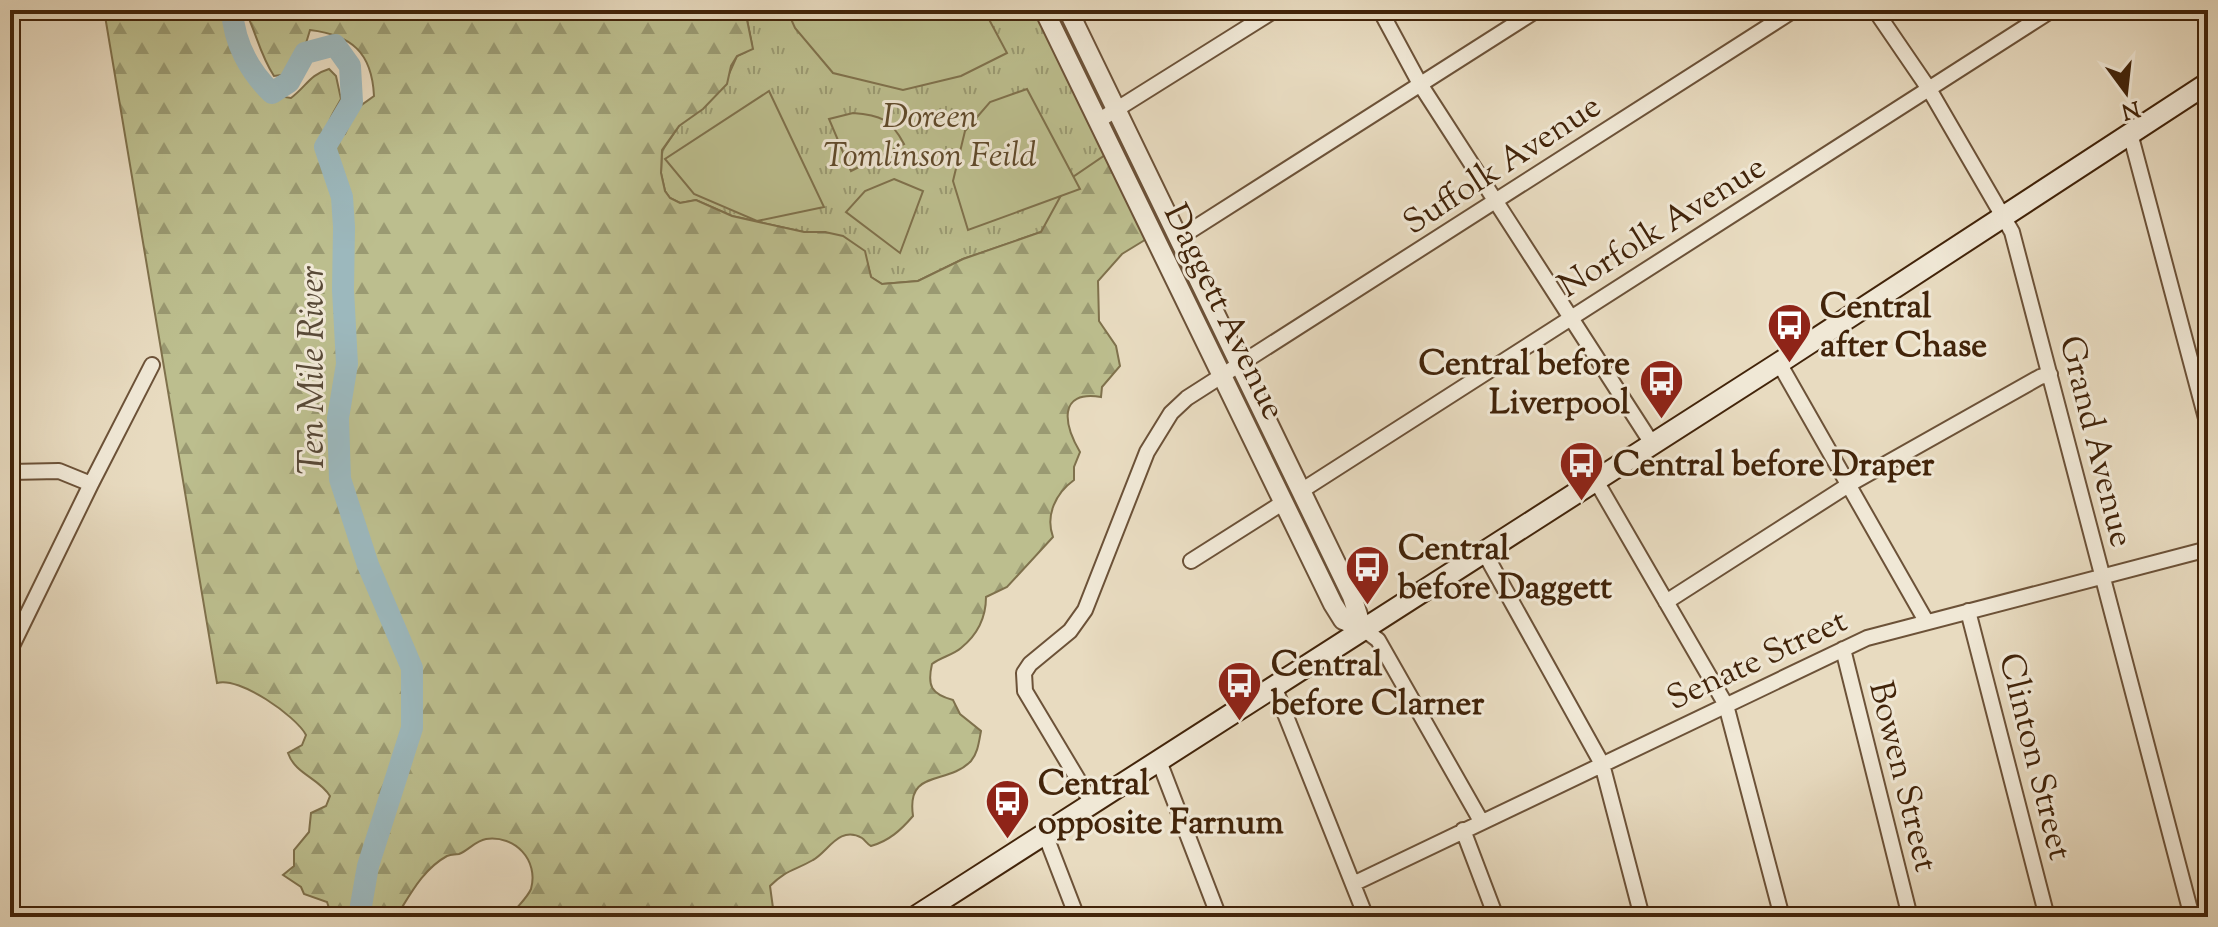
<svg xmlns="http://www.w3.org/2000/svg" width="2218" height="927" viewBox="0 0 2218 927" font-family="'Sorts Mill Goudy',serif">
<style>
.grass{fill:url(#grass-tufts);stroke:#7f714c;stroke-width:2}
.forest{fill:url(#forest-firs);stroke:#7f714c;stroke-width:2}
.garden{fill:#bcbe8e;stroke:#7f714c;stroke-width:2}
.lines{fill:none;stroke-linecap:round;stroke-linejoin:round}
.river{stroke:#9cb8bd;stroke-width:22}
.minor-casing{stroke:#6c5238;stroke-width:18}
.tertiary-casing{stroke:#6c5238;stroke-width:22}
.secondary-casing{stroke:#42240a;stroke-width:24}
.minor{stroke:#f0e8d6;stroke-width:14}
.tertiary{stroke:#f0e8d6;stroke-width:18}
.secondary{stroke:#f0e8d6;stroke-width:20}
.labels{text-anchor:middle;stroke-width:6;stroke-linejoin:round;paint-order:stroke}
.park-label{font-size:34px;font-style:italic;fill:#604a2b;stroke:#f0e8d6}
.street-label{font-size:34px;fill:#42240a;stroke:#f0e8d6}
.poi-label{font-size:34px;font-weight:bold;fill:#42240a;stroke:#f0e8d6;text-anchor:start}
.water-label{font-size:36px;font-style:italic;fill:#584937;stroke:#f0e8d6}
</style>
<defs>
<pattern id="grass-tufts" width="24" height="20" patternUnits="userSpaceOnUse" patternTransform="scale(2)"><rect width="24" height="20" fill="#bcbe8e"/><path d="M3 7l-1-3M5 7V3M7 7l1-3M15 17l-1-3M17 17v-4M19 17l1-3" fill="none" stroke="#9a9a72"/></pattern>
<pattern id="forest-firs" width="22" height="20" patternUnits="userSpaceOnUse" patternTransform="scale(2)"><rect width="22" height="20" fill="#bcbe8e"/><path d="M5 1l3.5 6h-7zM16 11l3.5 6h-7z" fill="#9a9a72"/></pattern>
</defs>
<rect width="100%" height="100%" fill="#e8dbc0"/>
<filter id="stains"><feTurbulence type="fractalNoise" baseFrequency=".0025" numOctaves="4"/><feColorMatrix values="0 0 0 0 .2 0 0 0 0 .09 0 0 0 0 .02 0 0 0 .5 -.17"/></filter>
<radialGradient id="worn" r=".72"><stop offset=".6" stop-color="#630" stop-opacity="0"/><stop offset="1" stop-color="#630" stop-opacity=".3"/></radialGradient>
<!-- grass -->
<path class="grass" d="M745,10h299l67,141 -70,81 -78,27 -45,22 -36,3 -11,-7 -4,-15 -42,-30h-21l-72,-16 -36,-16 -16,3 -10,-5 -5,-7 -4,-18 1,-22 17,-25 50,-52 8,-18 9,-4 6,-7z"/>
<!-- forest -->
<path class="forest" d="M104,10h118c3,12 12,16 18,26 19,35 -1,55 51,62 16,-12 18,-23 38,-29l7,7 5,23c-8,15 -18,25 -9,41l13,-6 11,-25 18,-13c-2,-44 -23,-61 -64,-66l-13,43 -23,3c-14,-21 -18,-44 -29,-66h500l8,39 -16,7 -6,10 -4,18 -24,25 -24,17 -17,24 -1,23 4,18 5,7 10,5 16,-3 36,16 72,16h21l18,4 22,15 6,26 11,7 36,-3 45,-22 78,-27 29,-53 41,-28 42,84 -31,19 -24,27 1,40 17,25 4,20 -18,21 -1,10c-44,-7 -37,28 -21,55l-6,15v13c-18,13 -29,35 -21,57l-46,50 -21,10c0,20 -9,38 -25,51 -8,7 -20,9 -29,16 -5,22 -1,30 21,36l7,14 21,17c-2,10 -3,22 -10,30 -24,25 -65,7 -58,55 -12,14 -24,25 -42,30 -4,-2 -6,-6 -9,-8 -23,-13 -34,14 -49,22 -19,11 -26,9 -43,26l3,22 7,9 -255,-2 -9,-6c5,-6 12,-13 15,-20 8,-29 -16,-54 -45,-50 -11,2 -17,11 -27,15 -5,1 -7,0 -12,2 -24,13 -37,39 -51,61h-64l-5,-15 -23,-8 -3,-7 -18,-12 11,-9v-16l15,-18 2,-19 15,-7 4,-10c-11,-18 -35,-22 -42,-43l14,-8 4,-10c-10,-19 -67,-59 -89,-52z"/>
<!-- garden -->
<path class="garden" d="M787,10h197l23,43 -46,23 -58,14 -70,-17 -38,-45z
M1027,89l53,100 -112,41 -15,-49 12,-50 25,-29z
M769,91l55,116 -67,14 -63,-27 -29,-35z
M853,113c27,2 38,6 51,31l-53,27 -22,-52z
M894,179l29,12 -23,62 -54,-41 19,-21z"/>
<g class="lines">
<!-- river -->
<path class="river" d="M232,10c2,32 17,61 40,83l17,-11 16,-29 30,-8 15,21 2,36 -27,45 17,50 2,30 -1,63 4,74 -9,54 2,61 28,86 44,103v60l-44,138 -9,51"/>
<defs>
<path id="minor" d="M1380,10l40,74 231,358
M1875,10l54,79 83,143 180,685
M1098,121l177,-111
M2130,133l78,293
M1179,238l358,-228
M1779,363l147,258
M10,472l49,-1 32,13
M1595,479l131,226 56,212
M1301,491l751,-481
M1484,552l118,212 40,153
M1191,561l93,-59
M1666,602l184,-118 190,-107 10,-3
M1968,611l79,306
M1362,628l16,12 103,181
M1843,649l67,268
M10,650l81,-166 61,-119
M1274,686l92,231
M1159,761l60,156
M1092,803l-67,-112 -1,-18 6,-9 40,-33 15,-21 62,-158 24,-39 16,-15 607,-388
M1463,830l33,87
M1045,834l32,83
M1353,884l514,-246 341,-89"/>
<path id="tertiary" d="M1044,10l289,594 10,16 19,8
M1068,10l284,586 10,32"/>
<path id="secondary" d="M915,917l864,-554 429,-280"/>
</defs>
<!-- minor casing -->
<use href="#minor" class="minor-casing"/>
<!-- tertiary casing -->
<use href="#tertiary" class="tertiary-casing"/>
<!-- secondary casing -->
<use href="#secondary" class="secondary-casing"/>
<!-- minor -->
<use href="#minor" class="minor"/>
<!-- tertiary -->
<use href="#tertiary" class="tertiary"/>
<!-- secondary -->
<use href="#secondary" class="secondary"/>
</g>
<!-- icons -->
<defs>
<symbol id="bus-pin" viewBox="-11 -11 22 30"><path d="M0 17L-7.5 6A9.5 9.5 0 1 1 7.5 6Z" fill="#8f2418" stroke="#f0e8d6"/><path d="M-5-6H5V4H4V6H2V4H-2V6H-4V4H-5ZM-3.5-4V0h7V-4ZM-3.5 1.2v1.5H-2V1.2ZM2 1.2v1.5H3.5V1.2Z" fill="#fff"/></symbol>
</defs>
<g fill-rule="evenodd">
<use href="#bus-pin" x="1764" y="300" width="51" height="69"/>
<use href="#bus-pin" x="1636" y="356" width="51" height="69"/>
<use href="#bus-pin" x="1556" y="438" width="51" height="69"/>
<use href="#bus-pin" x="1342" y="542" width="51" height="69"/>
<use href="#bus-pin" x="1214" y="658" width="51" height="69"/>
<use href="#bus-pin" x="982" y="776" width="51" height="69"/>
</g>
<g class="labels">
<!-- park labels -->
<g class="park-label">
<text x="930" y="127">Doreen<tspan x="930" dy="39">Tomlinson Feild</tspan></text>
</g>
<!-- street labels -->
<g class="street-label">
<text transform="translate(1501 163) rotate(-33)" y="12">Suffolk Avenue</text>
<text transform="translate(1661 225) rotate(-32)" y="12">Norfolk Avenue</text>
<text transform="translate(1226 311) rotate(64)" y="12">Daggett Avenue</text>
<text transform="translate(2098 441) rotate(76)" y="12">Grand Avenue</text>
<text transform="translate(1756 658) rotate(-25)" y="12">Senate Street</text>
<text transform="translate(2037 756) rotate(76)" y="12">Clinton Street</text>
<text transform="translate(1905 776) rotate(76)" y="12">Bowen Street</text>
</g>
<!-- poi labels -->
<g class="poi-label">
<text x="1820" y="317">Central<tspan x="1820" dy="39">after Chase</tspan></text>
<text x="1630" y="374" text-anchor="end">Central before<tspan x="1630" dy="39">Liverpool</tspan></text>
<text x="1613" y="475">Central before Draper</text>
<text x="1398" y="559">Central<tspan x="1398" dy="39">before Daggett</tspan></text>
<text x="1271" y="675">Central<tspan x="1271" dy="39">before Clarner</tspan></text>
<text x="1038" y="794">Central<tspan x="1038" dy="39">opposite Farnum</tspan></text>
</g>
<!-- water labels -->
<g class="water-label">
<text transform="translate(310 370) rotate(-90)" y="13">Ten Mile River</text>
</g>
</g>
<!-- margin -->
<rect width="2218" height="927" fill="none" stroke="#e8dbc0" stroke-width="40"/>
<rect x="12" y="12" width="2194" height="903" fill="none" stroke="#42240a" stroke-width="4"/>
<rect x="20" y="20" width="2178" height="887" fill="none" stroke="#42240a" stroke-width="2"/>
<!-- north arrow -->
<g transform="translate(2126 92) rotate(165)" stroke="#f0e8d6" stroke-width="6" paint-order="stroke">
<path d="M0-6L14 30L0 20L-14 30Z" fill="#42240a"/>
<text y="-12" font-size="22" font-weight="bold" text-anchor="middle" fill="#42240a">N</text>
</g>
<rect width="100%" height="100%" filter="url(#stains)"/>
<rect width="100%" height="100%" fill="url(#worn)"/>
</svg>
